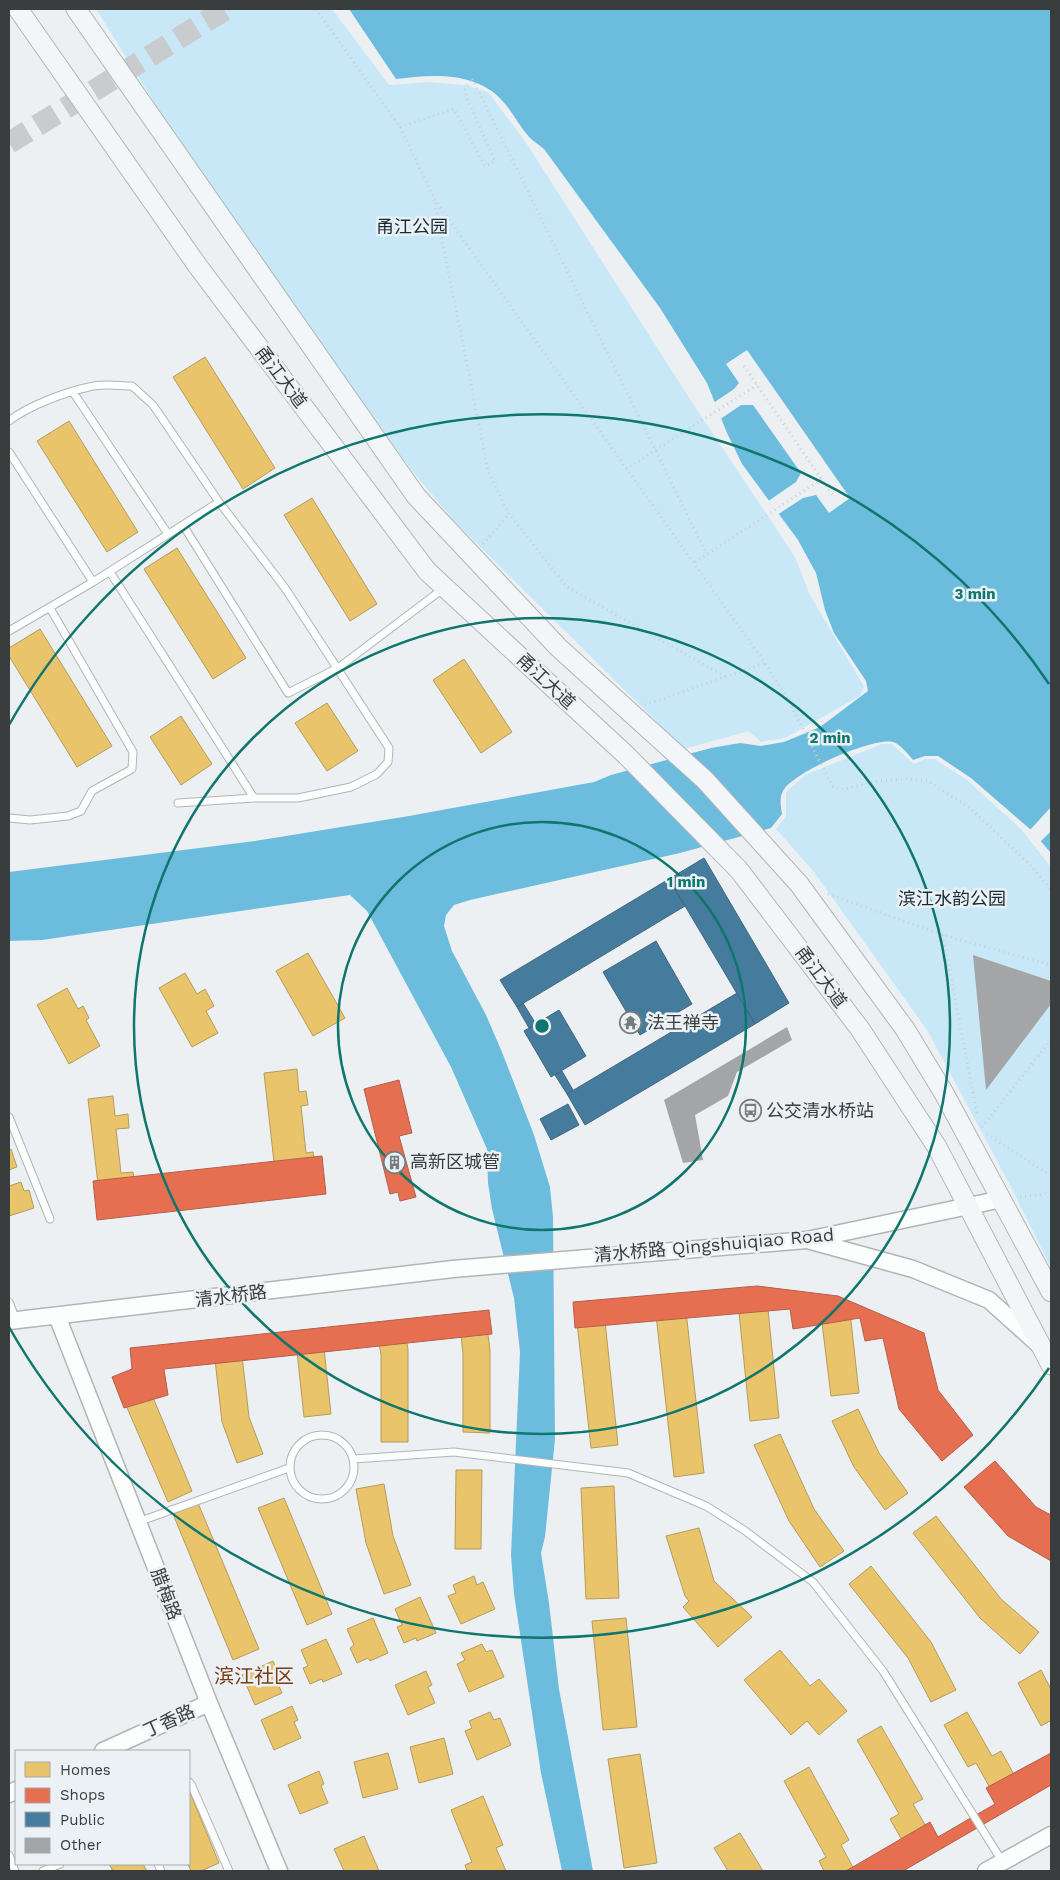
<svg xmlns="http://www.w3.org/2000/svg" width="1060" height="1880" viewBox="0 0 1060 1880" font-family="'Work Sans','Noto Sans SC',sans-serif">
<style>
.green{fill:#c8e8f8}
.water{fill:#6cbddd}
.pier{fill:#edf0f3}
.homes{fill:#e9c46a;stroke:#b49c5d}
.shops{fill:#e76f51;stroke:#b3604b}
.public{fill:#457b9d;stroke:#426880}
.building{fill:#a3a5a7}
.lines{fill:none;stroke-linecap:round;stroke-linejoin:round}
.trunk-tunnel{stroke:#c9cccf;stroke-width:22;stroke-dasharray:22 11;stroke-linecap:butt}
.service-casing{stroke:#b2b4b5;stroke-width:9}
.tertiary-casing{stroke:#b2b4b5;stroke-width:19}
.secondary-casing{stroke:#b2b4b5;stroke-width:21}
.path{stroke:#cdcfcf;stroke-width:3;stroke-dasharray:1 4;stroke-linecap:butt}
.service{stroke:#fcfdfd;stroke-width:7}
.tertiary{stroke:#fcfdfd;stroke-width:16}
.secondary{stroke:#f2f6f8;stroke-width:19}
.ring{fill:none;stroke:#0f766e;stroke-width:2.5}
.labels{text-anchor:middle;stroke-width:5;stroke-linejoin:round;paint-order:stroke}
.park-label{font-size:18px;fill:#192c35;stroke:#ebf1f5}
.street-label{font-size:18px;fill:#3a3d3e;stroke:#ebf1f5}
.poi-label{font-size:18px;fill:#3a3d3e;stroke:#ebf1f5;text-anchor:start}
.quarter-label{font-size:20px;fill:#7a3c15;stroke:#ebf1f5}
.centre{fill:#0f766e;stroke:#ebf1f5;stroke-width:2.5}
.ring-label{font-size:15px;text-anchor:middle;font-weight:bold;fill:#0f766e;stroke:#ebf1f5;stroke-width:5;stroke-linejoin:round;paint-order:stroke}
</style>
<rect width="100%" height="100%" fill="#edf0f3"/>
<!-- green -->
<path class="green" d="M96,9h236l57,76 40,-3 36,3 23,7 37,49 172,269 98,147 15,38 52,88 2,3 -4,10 -75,42 -24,4 -12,-11 -65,18 -229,-227 -46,-55 -229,-323z
M882,744h10l22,20 11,-5h10l32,21 54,49 30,38v401l-40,-81 -84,-157 -113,-158 -38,-43 10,-13v-24l19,-17z"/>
<!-- water -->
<path class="water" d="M349,9h702v844l-20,-23 -60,-52 -33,-22h-13l-12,4c-5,-6 -13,-16 -20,-18 -20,-5 -100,30 -110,49 -4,7 -2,16 -1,23l-11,14 -91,25 -210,47 -16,5 -8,10 -2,11 8,25 34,64 16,37 32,83 16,52 3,30 2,222 -10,98 -4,16 8,50 10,86 34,182h-31l-21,-98 -27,-179 -3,-39 9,-203 -6,-54 -22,-89 -4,-26 -1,-34 -36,-82 -84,-156 -17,-16 -308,45 -33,1v-69l246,-31 154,-25 185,-34 17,-7 100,-27 29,-5 21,3 23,-4 36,-15 48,-36 -2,-10 -32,-48 -9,-23 -9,-37 -18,-33 -56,-76 -15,-31 -20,-50 -47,-75 -116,-159c-5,-4 -11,-8 -15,-12 -9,-10 -15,-22 -23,-32 -26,-34 -72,-31 -110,-26z"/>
<!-- pier -->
<path class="pier" d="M747,350l103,148 -21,15 -13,-18 -13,3 -26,17 -10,-13 29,-20 5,-9 -48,-68h-12l-22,15 -7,-16 22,-15 5,-6 -13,-19z
M1051,807v24l-12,12 -10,-12z"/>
<!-- homes -->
<path class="homes" d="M205,357l70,111 -32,21 -70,-112z
M69,421l69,111 -31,20 -70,-111z
M312,498l65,106 -27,17 -66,-106z
M177,548l69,110 -33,21 -69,-110z
M40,629l72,117 -35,21 -68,-111v-8z
M464,659l48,73 -31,21 -48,-73z
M327,703l31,48 -31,20 -32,-48z
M181,716l31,48 -31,21 -31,-48z
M308,953l37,65 -32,18 -37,-65z
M185,973l12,21 8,-5 9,17 -8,5 12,22 -26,14 -33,-59z
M67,988l11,21 5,-3 6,12 -3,2 14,26 -31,18 -32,-59z
M297,1069l2,23 7,-1 2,14 -7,1 5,47 7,-1 2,15h-7l3,18 -34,4 -13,-116z
M113,1096l2,20 13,-2 1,14 -13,1 5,44 12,-1 2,13 -12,2 3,20 -25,3 -13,-111z
M11,1149l6,18 -8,3v-20z
M21,1182l3,9 5,-1 5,18 -25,8v-30z
M766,1290l13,128 -29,3 -13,-128z
M684,1293l20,180 -30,4 -20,-180z
M603,1302l15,143 -27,3 -16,-143z
M849,1303l10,90 -28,3 -11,-89z
M485,1312l5,38v83l-27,-1v-78l-4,-38z
M403,1321l5,28v93h-27v-87l-5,-30z
M322,1330l9,84 -27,3 -9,-84z
M923,1335l13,55 34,44 -27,23 -41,-51 -13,-64z
M240,1338l9,79 14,37 -26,9 -15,-41 -9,-80z
M159,1348l6,44 -13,3 40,96 -24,11 -47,-108 15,-6 -5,-38z
M858,1409l21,44 29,40 -23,17 -31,-43 -22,-46z
M780,1434l34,75 30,42 -24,16 -31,-46 -35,-76z
M996,1463l39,45 16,9v41l-42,-25 -42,-46z
M456,1470h26l-1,79h-26z
M384,1484l9,52 18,49 -27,9 -18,-51 -10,-54z
M614,1486l5,112 -33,1 -5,-111z
M284,1498l48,116 -25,11 -49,-117z
M198,1503l61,146 -26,11 -60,-146z
M936,1516l65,83 38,33 -19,22 -40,-36 -67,-85z
M699,1528l15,53 38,36 -34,30 -35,-40 6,-6 -4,-5 -19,-60z
M871,1566l60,76 25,48 -25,12 -23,-44 -59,-74z
M474,1576l3,9 6,-3 12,27 -34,15 -13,-28 8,-3 -3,-8z
M420,1597l16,36 -19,8 -1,-3 -12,5 -7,-16 5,-2 -7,-16z
M373,1618l15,35 -18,8 -2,-3 -11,5 -7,-15 4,-3 -7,-16z
M626,1618l11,109 -34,3 -11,-109z
M326,1639l16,35 -19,8 -1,-3 -12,5 -7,-16 5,-2 -7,-16z
M482,1644l4,8 6,-2 12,27 -35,15 -12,-28 8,-4 -4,-7z
M780,1650l30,36 9,-7 28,32 -28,24 -12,-14 -16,14 -47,-55z
M273,1661l6,14 -4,2 7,16 -27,12 -13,-30z
M1041,1670l10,19v35l-1,-3 -9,5 -23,-43z
M426,1671l6,14 -4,2 7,16 -27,12 -13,-30z
M292,1706l6,14 -4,2 7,16 -27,12 -13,-30z
M490,1712l4,8 6,-2 11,27 -34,15 -12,-29 7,-3 -3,-7z
M967,1712l25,44 9,-5 25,45 -24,13 -26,-46 -8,4 -24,-42z
M881,1726l42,73 -10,5 25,43 -24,14 -24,-42 9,-5 -42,-74z
M444,1738l9,36 -34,9 -9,-36z
M388,1753l10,36 -35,9 -9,-36z
M640,1754l17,109 -33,5 -16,-109z
M809,1767l40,73 -8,5 14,26h-31l-5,-10 7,-4 -42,-76z
M319,1771l5,13 -3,2 7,17 -28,11 -12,-29z
M189,1790l30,73 -18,8h-10l-3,-7z
M483,1796l20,49 -7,3 10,23h-39l-2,-6 7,-3 -21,-52z
M740,1833l23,38h-35l-14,-23z
M364,1836l15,35h-35l-10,-22z
M109,1864h34l4,7h-34z"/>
<!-- shops -->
<path class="shops" d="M399,1080l13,53 -13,3 17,61 -16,4 -2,-9 -8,2 -26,-105z
M322,1156l4,38 -229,26 -4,-39z
M757,1286l81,10 86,37 14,57 35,45 -31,26 -43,-52 -16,-71 -18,3 -5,-23 -67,11 -3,-20 -215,19 -2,-26z
M489,1310l3,24 -328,35 4,26 -44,13 -12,-31 20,-8 -2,-21z
M995,1461l41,46 15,8v46l-43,-25 -44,-49z
M1051,1753v32l-148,86h-57l84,-49 8,15 57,-33 -9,-16z"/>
<!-- public -->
<path class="public" d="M704,858l85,145 -34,21 -86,-145z
M669,879l16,27 -168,101 -17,-27z
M656,941l36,63 -52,31 -37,-63z
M737,993l18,31 -170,101 -18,-31z
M523,1003l13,21 -7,4 -12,-21z
M559,1010l27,46 -35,21 -27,-46z
M562,1071l11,19 -6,4 -12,-19z
M568,1104l11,21 -28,15 -11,-21z"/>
<!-- building -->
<path class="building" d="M973,955l78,26v23l-65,86z
M787,1027l5,13 -55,32 -9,24 -33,19 8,45 -20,3 -19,-63z"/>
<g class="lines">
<!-- trunk-tunnel -->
<path class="trunk-tunnel" d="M9,143l217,-134"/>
<defs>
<path id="service" d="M73,392l95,142
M9,421c19,-15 56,-29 80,-34 13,-4 30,-1 43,-1l21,19 66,97 66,86 104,160 -1,14 -11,12 -26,13 -53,11h-44l-76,5
M9,452l84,130
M183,525l105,168 50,-25 106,-80
M110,572l144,226
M9,631l84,-49 126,-80
M9,818l21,2 38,-4 13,-5 11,-20 40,-22 1,-17 -83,-144
M9,1117l41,102
M9,1302l7,18
M290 1467a32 32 0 1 1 64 0a32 32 0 1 1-64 0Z
M354,1459l100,-7 174,21 78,33 38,24 69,52 70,89 119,190
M138,1522l151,-54
M189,1782l2,2 38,87
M9,1855l6,16
M158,1864l3,7
M43,1871l17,-7"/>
<path id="tertiary" d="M811,1241l102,28 76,31 49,44
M57,1316l152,387 70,168
M9,1321l444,-52 354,-29 195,-41
M103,1751l106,-48
M9,1794l7,-4
M986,1871l65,-36"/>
<path id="secondary" d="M18,9l179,256 230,306 199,184 113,115 121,159 77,118 114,218
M76,9l340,487 143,152 146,132 94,104 106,145 40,66 106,197"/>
</defs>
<!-- service casing -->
<use href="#service" class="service-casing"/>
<!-- tertiary casing -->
<use href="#tertiary" class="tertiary-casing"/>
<!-- secondary casing -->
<use href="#secondary" class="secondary-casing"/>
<!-- path -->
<path class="path" d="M316,9l84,118 35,73 330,463 22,35 46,89 11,2 35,-8 28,-2 21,2 42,27 58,55 23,26
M400,127l54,-18 31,57 10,-5 -27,-60 -3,-11 7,-12 234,475
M435,203l53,268 21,43 58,73 159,90
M744,366l89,130
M626,469l131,-84
M483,544l26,-30
M695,562l127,-83
M645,705l120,-42
M828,894l115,41 108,30
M943,935l34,179
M982,1127l69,-87
M987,1134l64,42
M1020,1197l31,-4"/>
<!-- service -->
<use href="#service" class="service"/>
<!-- tertiary -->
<use href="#tertiary" class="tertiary"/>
<!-- secondary -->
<use href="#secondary" class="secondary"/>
</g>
<!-- distance rings -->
<g class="ring">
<circle cx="542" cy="1026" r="204"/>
<circle cx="542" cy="1026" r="408"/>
<path d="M1049 1368A612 612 0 0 1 9 1327M9 725A612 612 0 0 1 1049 684"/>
</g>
<!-- icons -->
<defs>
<symbol id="temple-ring" viewBox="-11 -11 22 22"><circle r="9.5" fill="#ebf1f5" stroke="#797c7d" stroke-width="1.5"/><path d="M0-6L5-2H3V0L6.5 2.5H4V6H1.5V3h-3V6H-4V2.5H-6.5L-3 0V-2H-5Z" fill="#797c7d"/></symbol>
<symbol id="bus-ring" viewBox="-11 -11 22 22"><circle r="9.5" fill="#ebf1f5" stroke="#797c7d" stroke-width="1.5"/><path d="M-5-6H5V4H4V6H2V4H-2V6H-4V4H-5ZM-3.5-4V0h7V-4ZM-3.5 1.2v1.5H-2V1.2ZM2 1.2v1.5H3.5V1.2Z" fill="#797c7d"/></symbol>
<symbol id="building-ring" viewBox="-11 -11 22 22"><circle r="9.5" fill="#ebf1f5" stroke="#797c7d" stroke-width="1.5"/><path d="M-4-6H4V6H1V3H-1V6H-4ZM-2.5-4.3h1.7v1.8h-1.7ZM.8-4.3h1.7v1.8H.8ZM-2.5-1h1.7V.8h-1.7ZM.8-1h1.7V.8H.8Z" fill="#797c7d"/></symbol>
</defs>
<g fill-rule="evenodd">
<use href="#temple-ring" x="618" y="1010" width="25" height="25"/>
<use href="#bus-ring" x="738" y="1098" width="25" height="25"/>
<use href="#building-ring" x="382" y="1150" width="25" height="25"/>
</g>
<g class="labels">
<!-- park labels -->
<g class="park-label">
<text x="412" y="233">甬江公园</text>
<text x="952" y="905">滨江水韵公园</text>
</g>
<!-- street labels -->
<g class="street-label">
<text transform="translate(281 377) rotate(53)" y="6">甬江大道</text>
<text transform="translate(546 681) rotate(43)" y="6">甬江大道</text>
<text transform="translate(821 977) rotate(53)" y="6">甬江大道</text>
<text transform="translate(714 1245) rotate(-5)" y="6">清水桥路 Qingshuiqiao Road</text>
<text transform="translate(231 1296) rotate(-7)" y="6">清水桥路</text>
<text transform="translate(166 1594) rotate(69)" y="6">腊梅路</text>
<text transform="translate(169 1721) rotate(-24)" y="6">丁香路</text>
</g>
<!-- poi labels -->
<g class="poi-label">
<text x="647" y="1029">法王禅寺</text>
<text x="766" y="1117">公交清水桥站</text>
<text x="410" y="1168">高新区城管</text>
</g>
<!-- quarter labels -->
<g class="quarter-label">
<text x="254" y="1683">滨江社区</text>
</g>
</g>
<circle cx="542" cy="1026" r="8" class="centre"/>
<g class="ring-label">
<text x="975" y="599">3 min</text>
<text x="830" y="743">2 min</text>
<text x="686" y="887">1 min</text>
</g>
<!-- border -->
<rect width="1060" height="1880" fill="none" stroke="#3a3d3e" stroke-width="20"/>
<!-- legend -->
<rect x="15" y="1750" width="175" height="115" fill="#ebf1f5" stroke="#a4a9ac"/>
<rect x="25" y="1762" width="25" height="15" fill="#e9c46a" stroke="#a4a9ac"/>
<text x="60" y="1775" font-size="15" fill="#3a3d3e">Homes</text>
<rect x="25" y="1788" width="25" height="15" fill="#e76f51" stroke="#a4a9ac"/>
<text x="60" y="1800" font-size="15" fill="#3a3d3e">Shops</text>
<rect x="25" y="1812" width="25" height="15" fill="#457b9d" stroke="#a4a9ac"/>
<text x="60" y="1825" font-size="15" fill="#3a3d3e">Public</text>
<rect x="25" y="1838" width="25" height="15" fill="#a3a5a7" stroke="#a4a9ac"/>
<text x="60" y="1850" font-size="15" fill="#3a3d3e">Other</text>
</svg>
